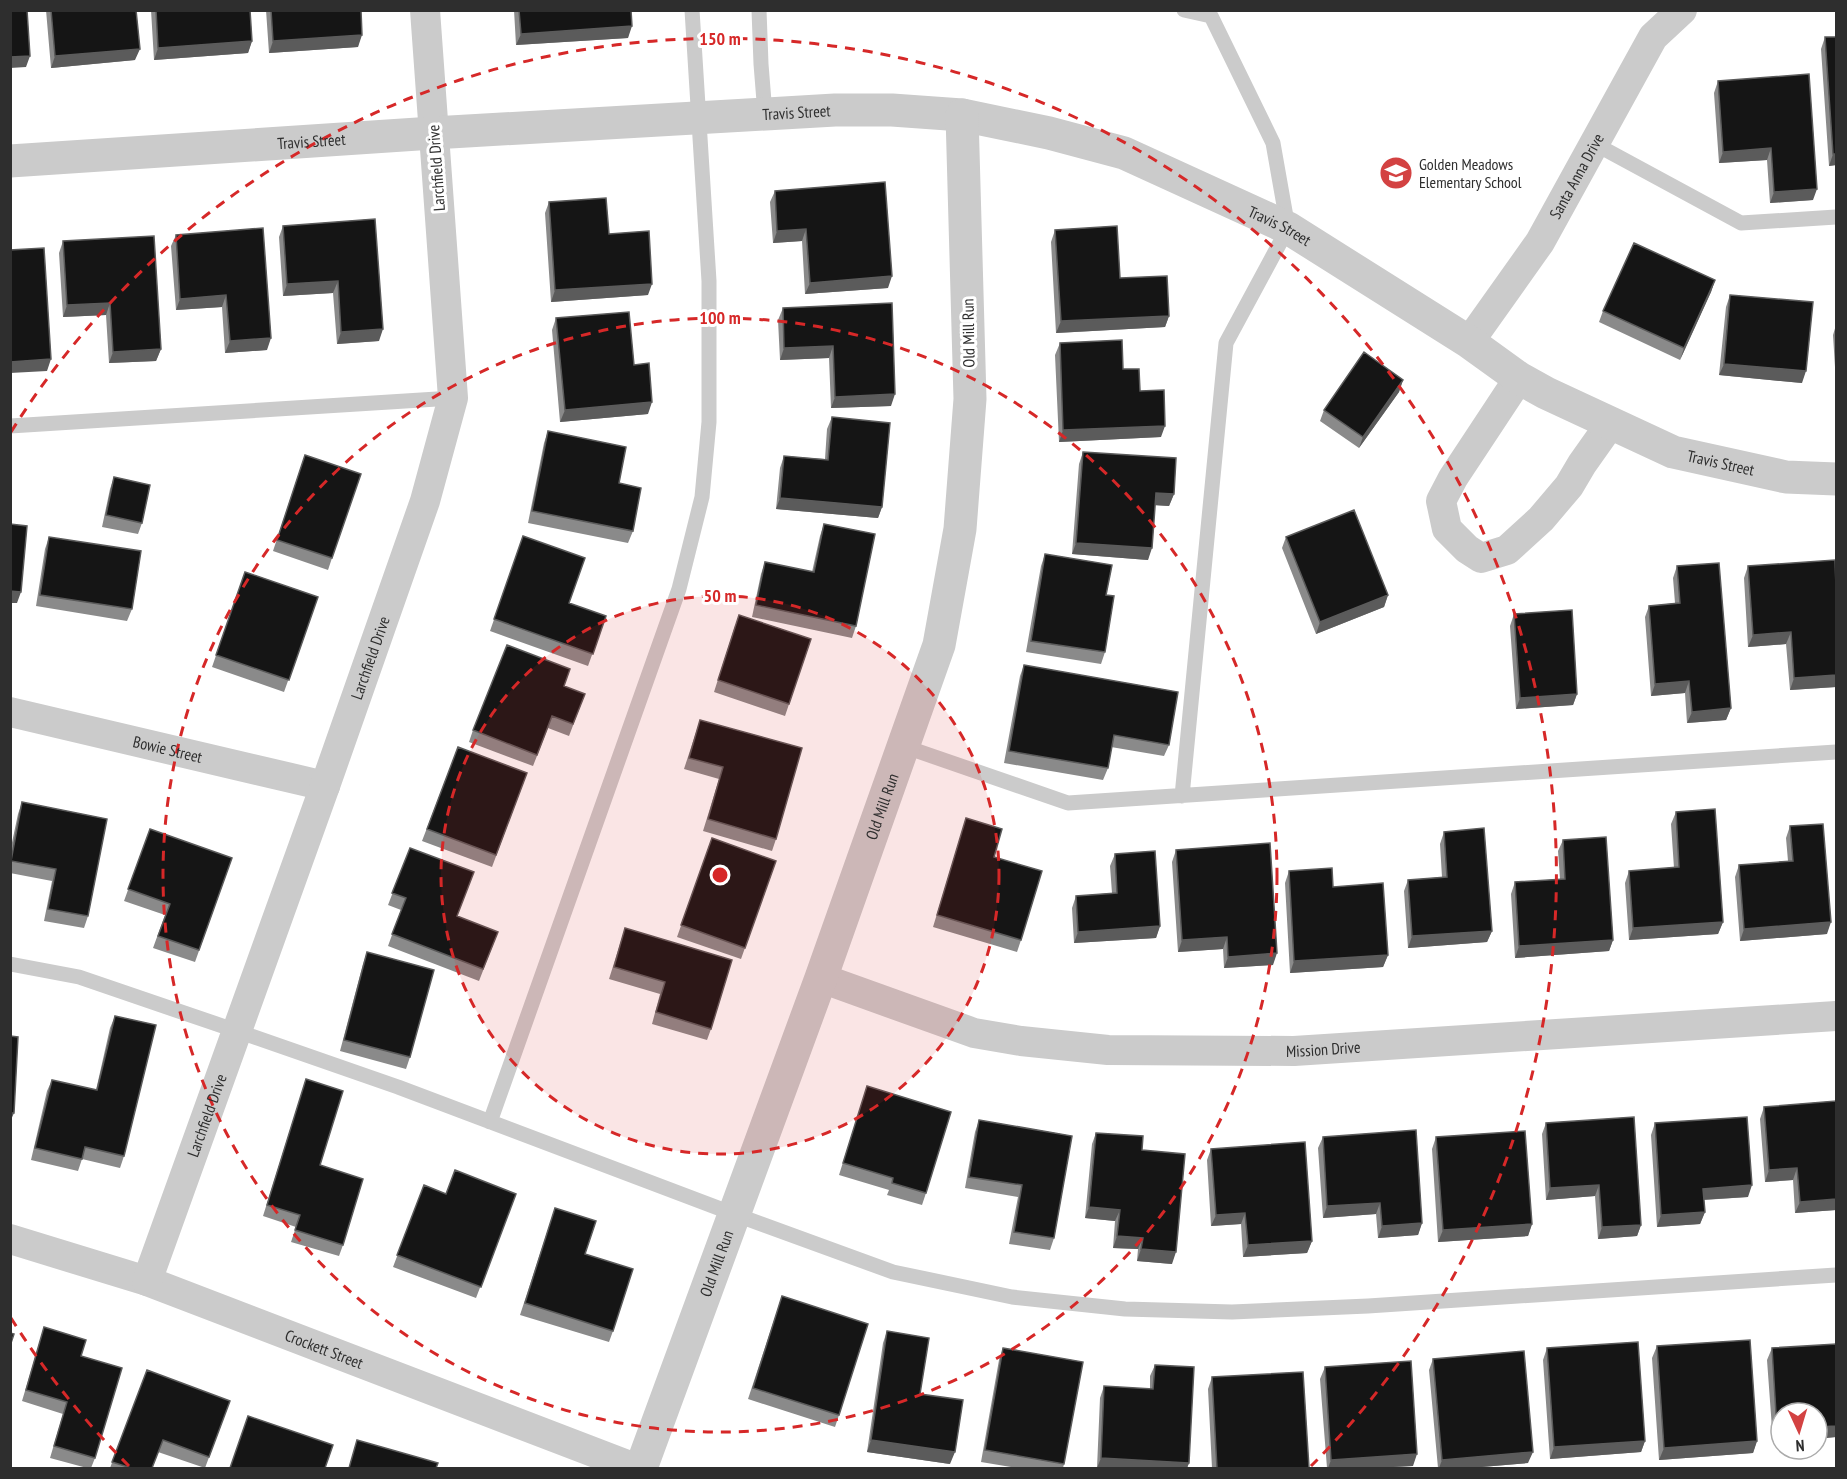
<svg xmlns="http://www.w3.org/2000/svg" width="1847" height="1479" viewBox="0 0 1847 1479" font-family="'PT Sans Narrow',sans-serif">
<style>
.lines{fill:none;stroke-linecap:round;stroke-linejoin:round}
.service{stroke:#cbcbcb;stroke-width:15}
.minor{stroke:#cbcbcb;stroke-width:30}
.tertiary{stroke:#cbcbcb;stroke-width:33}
.wall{fill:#8a8a8a}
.shaded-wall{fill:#5b5b5b}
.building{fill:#151515;stroke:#5b5b5b;stroke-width:1.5}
.ring{fill:none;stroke:#d62828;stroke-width:3;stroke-dasharray:10 8}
.labels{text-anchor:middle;stroke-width:6;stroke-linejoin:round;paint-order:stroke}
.street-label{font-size:16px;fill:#2e2e2e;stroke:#fff}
.poi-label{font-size:16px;fill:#2e2e2e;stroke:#fff;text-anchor:start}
.centre{fill:#d62828;stroke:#fff;stroke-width:3}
.ring-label{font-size:18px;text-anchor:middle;font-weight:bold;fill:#d62828;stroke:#fff;stroke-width:6;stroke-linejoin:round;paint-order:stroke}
</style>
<rect width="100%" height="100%" fill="#fff"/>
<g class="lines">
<!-- service -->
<path class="service" d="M759,10l2,54 4,50
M1595,144l146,79 95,-6
M10,426l443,-28
M903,746l165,57 768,-51
M1182,796l44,-453 62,-115 -15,-85 -62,-127 -27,-6
M10,964l69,13 158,54 161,56 336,127 159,58 119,25 113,12 107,3 136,-6 468,-31
M490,1122l189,-533 23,-92 7,-75v-141l-17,-271"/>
<!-- minor -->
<g class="minor">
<path id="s1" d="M1469,342l71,-100 113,-205 29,-27"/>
<path d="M1519,378l-66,100 -12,23 6,28 20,20 14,9 26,-8 34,-31 28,-33 13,-22 29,-41"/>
<path id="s2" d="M10,712l315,74"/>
<path id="s3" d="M821,978l153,55 47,8 87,9 186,1 542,-35"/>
<path id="s4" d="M10,1239l137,42 488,187"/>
<path id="s5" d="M147,1281l178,-495 100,-285 28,-103 -28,-388"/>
</g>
<!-- tertiary -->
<g class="tertiary">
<path id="s6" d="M10,161l423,-28 402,-23h57l70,5 87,18 75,20 164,75 181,114 50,36 27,15 127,59 113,25 50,2"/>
<path id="s7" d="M641,1468l180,-490 118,-333 21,-116 10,-130 -8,-284"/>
</g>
</g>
<!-- wall -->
<path class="wall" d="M46,10h90l-1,50 -84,8z
M151,10h99l2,31 -4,12 -94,7z
M266,10h95l-3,37 -89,6z
M514,10h117l-3,28 -112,7z
M1825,37l11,128 -7,1 -8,-117z
M1718,81l95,119 -43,3 -3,-43 -48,3 -5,-70z
M775,191l113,97 -83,6 -3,-53 -29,2 -3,-41z
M549,202l60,32 39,61 -97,7 -6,-89z
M375,219l4,122 -42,3 -4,-51 -50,3 -4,-59 4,-11z
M263,228l4,122 -42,3 -3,-46 -46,3 -5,-64 5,-11z
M1055,230l114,86 -4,11 -109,6 -5,-91z
M63,241l98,108 -5,12 -47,2 -3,-48 -43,2 -4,-64z
M1715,280l-4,12 -31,68 -81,-38 4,-11z
M1730,295l72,88 -83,-8 7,-68z
M892,303l-1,103 -60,2 -2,-50 -49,2 -2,-40 5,-12z
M556,318l78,47 14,49 -88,8 -8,-92z
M1836,325v58l-3,-48z
M1060,343l63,26 17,22 21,46 -102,5 -4,-87z
M1403,380l-4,12 -40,56 -39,-27 4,-11z
M832,417l50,90 -4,11 -102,-9 4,-41 4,-12 41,3 2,-30z
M548,431l71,52 14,48 -5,12 -100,-20 16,-80z
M1083,452l91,42 -5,12 -14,-1 -7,55 -76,-6 7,-90z
M301,467l31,91 -4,12 -55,-19z
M114,477l28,46 -4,11 -36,-7 8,-38z
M824,524l32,102 -4,12 -100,-21 9,-43 4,-12 47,10 8,-36z
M523,536l46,67 37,13 -18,50 -98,-35z
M49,537l83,72 -5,12 -91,-15 9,-57z
M1286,537l102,58 -4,12 -68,27 -34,-86z
M1045,554l61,41 -1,57 -4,12 -75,-12 15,-86z
M1677,566l54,142 -5,12 -39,3 -2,-30 -34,3 -6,-79 4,-11 26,-3 -2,-25z
M1748,566l88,21v100l-46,3 -4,-46 -38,3 -4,-69z
M245,572l73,25 -34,95 -72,-25z
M1514,614l63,80 -4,11 -57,4 -6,-83z
M735,626l76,13 -26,77 -71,-24z
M1024,665l145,80 -5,11 -53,-9 -3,21 -5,12 -99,-17 16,-87z
M564,686l21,8 -16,42 -21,-8 -15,38 -64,-24 4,-12z
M700,720l76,119 -4,12 -69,-20 16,-52 -35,-10z
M458,747l69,26 -35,94 -70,-26z
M22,802l66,114 -4,12 -40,-7 8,-40 -42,-8v-21l8,-38z
M1676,812l47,110 -5,12 -89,6 -4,-57 4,-12 45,-3 -3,-44z
M966,818l28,39 27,83 -4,12 -84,-25z
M1790,826l37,108 -87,7 -5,-64 4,-12 49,-4 -2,-23z
M150,829l82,29 -37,104 -42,-14 12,-33 -41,-14z
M1444,832l48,99 -5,11 -79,6 -4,-57 4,-11 34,-3 -2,-33z
M712,838l64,23 -35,98 -64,-22z
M1563,840l50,100 -4,11 -94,7 -4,-64 4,-12 45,-3 -2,-28z
M410,848l47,68 41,16 -19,49 -91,-35 13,-36 -13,-5z
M1176,850l97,115 -49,3 -1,-19 -45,3 -6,-90z
M1115,854l45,72 -4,12 -82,5 -2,-35 4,-12 36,-3 -2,-27z
M1289,871l44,16 55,68 -5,12 -93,6 -5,-90z
M625,928l86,101 -4,11 -55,-16 8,-30 -51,-15z
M367,952l43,105 -4,12 -66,-18 23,-87z
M115,1016l9,140 -4,12 -38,-9 -4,12 -47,-11 16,-69 5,-11 44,10 14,-62z
M306,1079l14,86 23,80 -4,11 -48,-14 5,-15 -33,-11z
M867,1086l59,107 -4,12 -35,-10 2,-5 -50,-15z
M1836,1101v109l-41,3 -2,-33 -28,2 -5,-63 4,-12z
M979,1120l93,16 -18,102 -4,12 -41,-6 9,-47 -53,-9 10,-56z
M1546,1123l95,102 -4,11 -39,3 -3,-43 -49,4 -4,-66z
M1655,1123l93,74 -44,3 1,12 -5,12 -43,3 -6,-92z
M1096,1133l46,17 30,114 -35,-3 1,-12 -25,-1 2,-27 -30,-3 7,-74z
M1323,1137l99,86 -4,12 -40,3 -2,-24 -53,4 -5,-70z
M1436,1137l96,87 -4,12 -90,6 -6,-93z
M1211,1149l101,92 -5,12 -64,4 -2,-33 -30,2 -4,-66z
M424,1185l22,9h70l-40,104 -83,-31z
M555,1208l30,46 28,77 -4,11 -89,-27z
M782,1296l57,119 -4,12 -87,-28z
M44,1327l37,29 14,102 -4,10h-4l-37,-10 13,-44 -41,-13z
M887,1331l33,63 30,70 -83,-12 16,-109z
M1836,1344v93l-63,5 -6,-82 5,-12z
M1657,1346l100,95 -4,12 -94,7 -7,-102z
M1003,1348l61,116 -1,4h-46l-36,-6 18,-102z
M1547,1348l98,93 -4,11 -91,7 -7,-99z
M1433,1359l95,104 -58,5h-32l-9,-98z
M1155,1365l34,98 -2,5h-90l3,-70 4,-12 46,3v-13z
M1325,1367l88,99 -40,2h-46l-7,-89z
M147,1370l83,31 -25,67 -47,-16 -6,16h-42z
M1212,1377l97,91h-97l-4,-79z"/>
<!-- shaded-wall -->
<path class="shaded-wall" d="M632,26l-4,12 -112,7 5,-11z
M362,35l-4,12 -89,6 4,-12z
M252,41l-4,12 -94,7 4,-12z
M140,49l-5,11 -84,8 4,-12z
M30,56l-4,11 -16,1v-11z
M1771,148l-4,12 -48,3 4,-11z
M1833,154h3v11l-7,1z
M1817,189l-4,11 -43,3 4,-11z
M806,229l-4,12 -29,2 4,-12z
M892,276l-4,12 -83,6 5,-11z
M1715,280l-4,12 -31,68 4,-12z
M338,281l-5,12 -50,3 4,-12z
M652,284l-4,11 -97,7 4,-12z
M226,295l-4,12 -46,3 4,-11z
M110,303l-4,12 -43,2 4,-12z
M1169,316l-4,11 -109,6 5,-12z
M383,329l-4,12 -42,3 4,-12z
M271,338l-4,12 -42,3 5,-12z
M833,346l-4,12 -49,2 4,-12z
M161,349l-5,12 -47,2 4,-11z
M51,359l-4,12 -37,2v-11z
M1724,364l82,7 -4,12 -83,-8z
M1403,380l-4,12 -40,56 4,-11z
M895,394l-4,12 -60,2 4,-11z
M652,402l-4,12 -88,8 5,-12z
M1165,426l-4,11 -102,5 4,-12z
M1156,493l18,1 -5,12 -17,-1z
M780,498l102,9 -4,11 -102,-9z
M1076,543l76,5 -4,12 -76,-6z
M10,591l11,1 -4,11h-7z
M1388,595l-4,12 -68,27 4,-12z
M1791,632l-5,12 -38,3 5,-12z
M1836,675v12l-46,3 4,-12z
M1689,681l-4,12 -34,3 4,-12z
M1577,694l-4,11 -57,4 4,-11z
M1731,708l-5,12 -39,3 5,-11z
M1723,922l-5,12 -89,6 4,-12z
M1831,922l-4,12 -87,7 4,-12z
M1160,926l-4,12 -82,5 4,-11z
M1492,931l-5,11 -79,6 4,-12z
M1227,937l-4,12 -45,3 4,-12z
M1613,940l-4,11 -94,7 4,-12z
M1277,953l-4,12 -49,3 4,-11z
M1388,955l-5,12 -93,6 4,-12z
M10,1113h4l-4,9z
M1797,1168l-4,12 -28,2 4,-12z
M1599,1185l-4,11 -49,4 4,-12z
M1752,1185l-4,12 -49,3 4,-11z
M1836,1199v11l-41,3 5,-11z
M1380,1203l-4,11 -53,4 4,-12z
M1089,1207l31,3 -5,11 -30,-3z
M1705,1212l-5,12 -43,3 4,-12z
M1245,1213l-4,11 -30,2 5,-11z
M1422,1223l-4,12 -40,3 4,-12z
M1532,1224l-4,12 -90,6 5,-12z
M1641,1225l-4,11 -39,3 4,-12z
M1117,1236l26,2 -5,11 -25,-1z
M1312,1241l-5,12 -64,4 5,-12z
M1141,1249l35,3 -4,12 -35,-3z
M1836,1426v11l-19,2v-12z
M1777,1430h4v11l-8,1z
M871,1440l84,12 -5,12 -83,-12z
M1645,1441l-4,11 -91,7 4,-12z
M1757,1441l-4,12 -94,7 5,-12z
M1533,1452l-5,11 -58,5h-31l3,-8z
M1417,1454l-4,12 -40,2h-45l3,-8z
M1101,1458l88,5 -2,5h-90z"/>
<!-- building -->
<path class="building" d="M10,10h17l3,46 -20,1z
M51,10h85l4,39 -85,7z
M156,10h94l2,31 -94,7z
M271,10h90l1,25 -89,6z
M519,10h112l1,16 -111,8z
M1825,37h11v117h-3z
M1809,74l8,115 -43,3 -3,-44 -48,4 -5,-71z
M885,182l7,94 -82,7 -4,-54 -29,2 -2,-40z
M606,198l3,36 40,-3 3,53 -97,6 -6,-88z
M375,219l8,110 -42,3 -3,-51 -51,3 -4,-58z
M1117,226l3,52 47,-2 2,40 -108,5 -6,-91z
M263,228l8,110 -41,3 -4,-46 -46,4 -4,-64z
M154,236l7,113 -48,3 -3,-49 -43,2 -4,-64z
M1634,243l81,37 -31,68 -81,-37z
M44,248l7,111 -41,3v-112z
M1730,295l83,7 -7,69 -82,-7z
M892,303l3,91 -60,3 -2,-51 -49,2 -1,-40z
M629,312l5,53 15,-2 3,39 -87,8 -9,-92z
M1122,340l1,29h16l1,22 24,-1 1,36 -102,4 -3,-87z
M1364,352l39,28 -40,57 -39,-27z
M832,417l58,6 -8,84 -102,-9 4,-42 44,4z
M548,431l78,16 -7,36 22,5 -8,43 -101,-20z
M1083,452l93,6 -2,36 -18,-1 -4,55 -76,-5z
M305,455l56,19 -29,84 -55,-18z
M114,477l36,8 -8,38 -36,-8z
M1354,510l34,85 -68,27 -34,-85z
M10,524l17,2 -6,66 -11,-1z
M824,524l51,10 -19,92 -100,-21 9,-43 49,10z
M523,536l62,22 -16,45 37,13 -13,38 -99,-35z
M49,537l92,14 -9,58 -92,-14z
M1045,554l67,11 -6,30 8,1 -9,56 -74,-11z
M1835,560l1,27v88l-42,3 -3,-46 -38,3 -5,-69z
M1719,563l12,145 -39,4 -3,-31 -34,3 -6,-78 31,-3 -3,-37z
M245,572l73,25 -29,83 -73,-25z
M1572,610l5,84 -57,4 -6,-84z
M739,615l72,24 -22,65 -71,-24z
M507,645l63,24 -6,17 21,8 -12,30 -21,-8 -15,39 -64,-25z
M1024,665l154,27 -9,53 -55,-10 -6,33 -99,-17z
M700,720l102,28 -26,91 -68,-20 15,-52 -34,-9z
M458,747l69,26 -31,82 -69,-26z
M22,802l85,17 -19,97 -40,-7 8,-40 -45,-8z
M1715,809l8,113 -90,6 -4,-57 50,-4 -3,-55z
M966,818l36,11 -8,28 48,14 -21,69 -84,-25z
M1823,824l8,98 -87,7 -5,-64 54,-4 -3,-35z
M1484,828l8,103 -80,5 -4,-56 39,-3 -3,-45z
M150,829l82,29 -33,92 -41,-14 12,-32 -42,-15z
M1606,837l7,103 -94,6 -4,-64 50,-3 -2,-39z
M712,838l64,23 -31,87 -64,-23z
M1270,843l7,110 -49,4 -1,-20 -45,3 -6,-90z
M410,848l64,24 -17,44 41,16 -15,37 -91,-35 14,-36 -14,-5z
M1155,851l5,75 -82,6 -2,-36 41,-3 -2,-39z
M1332,868l1,19 50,-4 5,72 -94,6 -5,-90z
M625,928l107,32 -21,69 -55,-17 9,-30 -51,-15z
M367,952l67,18 -24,87 -66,-17z
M115,1016l41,9 -32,131 -39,-9 -3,12 -47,-11 17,-68 45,10z
M10,1036l8,1 -4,76h-4z
M306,1079l37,12 -23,74 43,14 -20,66 -48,-15 5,-15 -33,-10z
M867,1086l84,26 -25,81 -34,-10 1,-5 -50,-15z
M1836,1101v98l-36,3 -3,-34 -28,2 -5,-63z
M1634,1117l7,108 -39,2 -3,-42 -49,3 -4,-65z
M1747,1117l5,68 -49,4 2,23 -44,3 -6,-92z
M979,1120l93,16 -18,102 -40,-6 8,-47 -53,-8z
M1416,1130l6,93 -40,3 -2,-23 -53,3 -4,-69z
M1525,1131l7,93 -89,6 -7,-93z
M1096,1133l47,3 -1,14 43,4 -9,98 -35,-3 2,-11 -26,-2 3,-26 -31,-3z
M1305,1142l7,99 -64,4 -3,-32 -29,2 -5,-66z
M455,1170l61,24 -35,93 -84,-32 27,-70 22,9z
M555,1208l41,13 -11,33 48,15 -20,62 -88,-28z
M782,1296l86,28 -29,91 -86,-27z
M44,1327l42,13 -5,16 41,12 -27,90 -41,-12 13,-44 -41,-12z
M887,1331l42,7 -9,56 43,6 -8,52 -84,-12z
M10,1333l4,1 -4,12z
M1750,1340l7,101 -93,7 -7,-102z
M1638,1342l7,99 -91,6 -7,-99z
M1836,1344v82l-19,1v-14h-36v17h-4l-5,-82z
M1003,1348l80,14 -19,102 -79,-14z
M1524,1351l9,101 -91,8 -9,-101z
M1411,1361l6,93 -86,6 -6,-93z
M1155,1365l39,2 -5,96 -88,-5 3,-72 49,3z
M147,1370l83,31 -21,56 -46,-17 -11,28h-21l-19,-6z
M1303,1372l6,96h-92l-5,-91z
M248,1416l85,29 -8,23h-95z
M357,1440l81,23 -2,5h-87z"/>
<!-- distance rings -->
<circle cx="720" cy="875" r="279" fill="#d62828" fill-opacity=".12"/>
<g class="ring">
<circle cx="720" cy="875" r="279"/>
<circle cx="720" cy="875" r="557"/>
<path d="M129 1466A836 836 0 0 1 11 1318M11 432A836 836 0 1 1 1311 1466"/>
</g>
<!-- icons -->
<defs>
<symbol id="school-disc" viewBox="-11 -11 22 22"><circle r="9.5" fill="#d34242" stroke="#fff"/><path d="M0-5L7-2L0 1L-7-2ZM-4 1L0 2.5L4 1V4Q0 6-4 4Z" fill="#fff"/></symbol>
</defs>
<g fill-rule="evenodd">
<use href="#school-disc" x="1377" y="154" width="38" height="38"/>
</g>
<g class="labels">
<!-- street labels -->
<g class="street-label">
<text dy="6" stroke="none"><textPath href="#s6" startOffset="788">Travis Street</textPath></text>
<text dy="6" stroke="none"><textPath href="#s6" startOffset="302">Travis Street</textPath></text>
<text transform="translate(436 168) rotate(-94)" y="6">Larchfield Drive</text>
<text dy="6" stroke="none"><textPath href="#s1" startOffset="198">Santa Anna Drive</textPath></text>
<text dy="6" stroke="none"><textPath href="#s6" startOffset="1292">Travis Street</textPath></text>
<text transform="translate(968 333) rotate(-91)" y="6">Old Mill Run</text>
<text dy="6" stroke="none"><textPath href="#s6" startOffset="1796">Travis Street</textPath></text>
<text dy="6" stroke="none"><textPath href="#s5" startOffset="662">Larchfield Drive</textPath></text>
<text dy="6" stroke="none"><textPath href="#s2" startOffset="162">Bowie Street</textPath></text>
<text dy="6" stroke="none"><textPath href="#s7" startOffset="704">Old Mill Run</textPath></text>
<text dy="6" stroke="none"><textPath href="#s3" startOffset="513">Mission Drive</textPath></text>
<text dy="6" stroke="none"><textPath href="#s5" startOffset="176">Larchfield Drive</textPath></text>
<text dy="6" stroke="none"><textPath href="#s7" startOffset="218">Old Mill Run</textPath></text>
<text dy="6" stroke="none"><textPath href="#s4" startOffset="333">Crockett Street</textPath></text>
</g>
<!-- poi labels -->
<g class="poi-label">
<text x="1419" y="170">Golden Meadows<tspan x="1419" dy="18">Elementary School</tspan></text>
</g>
</g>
<circle cx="720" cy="875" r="9" class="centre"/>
<g class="ring-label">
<text x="720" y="45">150 m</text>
<text x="720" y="324">100 m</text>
<text x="720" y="602">50 m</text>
</g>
<!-- border -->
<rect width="1847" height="1479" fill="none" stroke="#2e2e2e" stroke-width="24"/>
<!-- north arrow -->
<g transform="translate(1799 1431) rotate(176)"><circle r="28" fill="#ffffff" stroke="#ababab" stroke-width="1.5"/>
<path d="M0-4.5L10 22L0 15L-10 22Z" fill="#d34242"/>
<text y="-9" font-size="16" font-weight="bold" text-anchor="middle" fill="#2e2e2e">N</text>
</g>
</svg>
